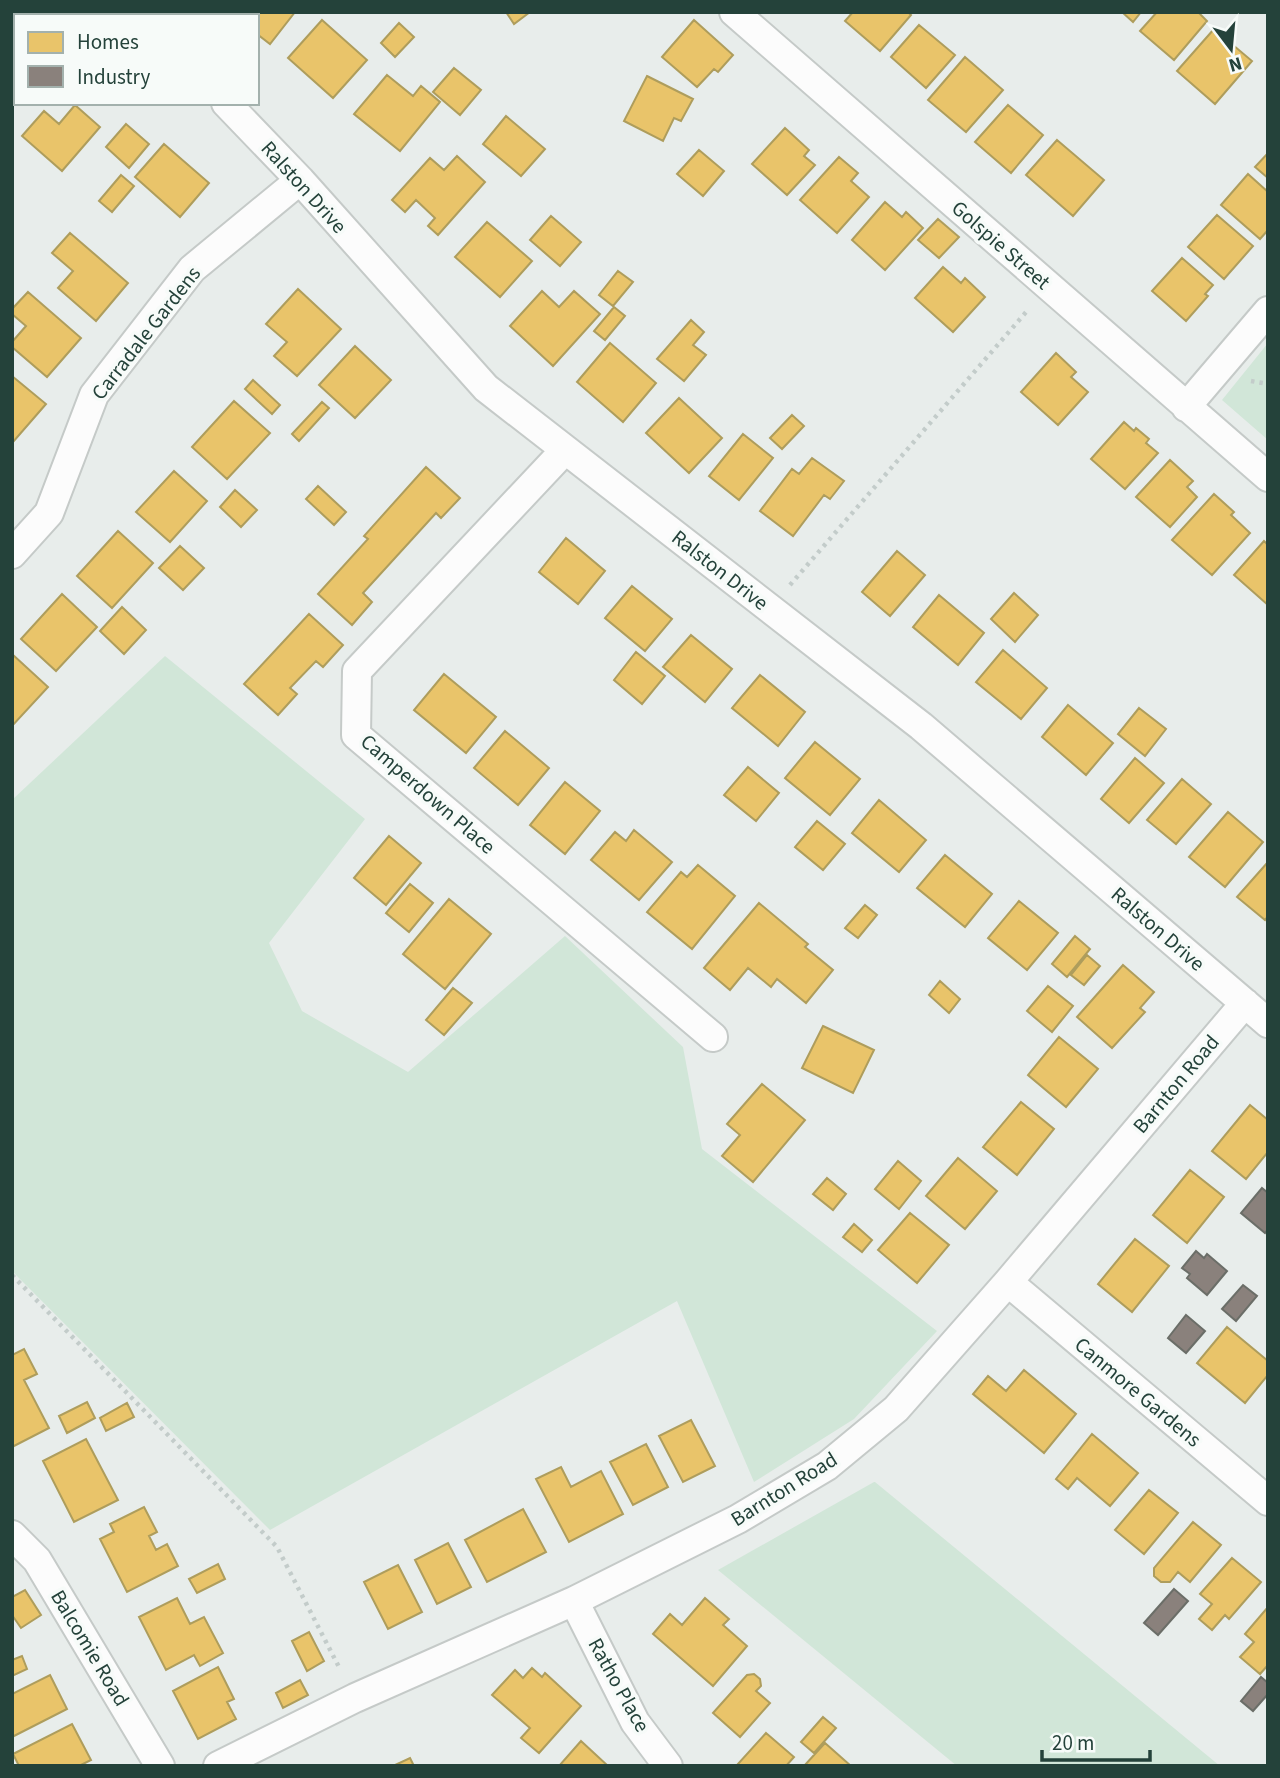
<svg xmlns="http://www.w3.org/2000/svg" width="1280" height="1778" viewBox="0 0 1280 1778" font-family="'Source Sans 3',sans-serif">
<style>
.green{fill:#d1e6d8}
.homes{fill:#e9c46a;stroke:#ae9d5c;stroke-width:2}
.industry{fill:#8a817c;stroke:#6b6e68;stroke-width:2}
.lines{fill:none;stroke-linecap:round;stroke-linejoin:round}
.street-casing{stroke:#c5cac8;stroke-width:32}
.path{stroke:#c3ccca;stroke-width:4.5;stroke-dasharray:3.5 5;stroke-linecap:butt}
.street{stroke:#fcfcfc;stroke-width:28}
.labels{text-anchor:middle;stroke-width:7;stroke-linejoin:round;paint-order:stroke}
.street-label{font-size:21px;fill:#24423a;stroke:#f7fbf9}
</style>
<rect width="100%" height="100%" fill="#e8edeb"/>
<!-- green -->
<path class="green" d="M1268,343v97l-46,-40z
M165,656l200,163 -96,124 33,68 106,61 157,-136 118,111 19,102 235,182 -83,88 -100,63 -77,-181 -407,229 -258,-259v-471z
M874,1482h1l345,284h-263l-239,-196z"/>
<!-- homes -->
<path class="homes" d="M229,12h66l-25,32 -13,-10v-18h-23z
M506,12h24l-16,12z
M853,12h55l3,3 -31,36 -35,-30z
M1122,12h19l-8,10z
M1157,12h41l9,9 -33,39 -34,-29z
M322,20l45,40 -34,38 -45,-40z
M694,20l39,35 -15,17 -4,-3 -17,18 -35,-30z
M399,23l15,14 -19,20 -14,-14z
M919,25l36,30 -29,33 -35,-31z
M1214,29l38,32 -37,43 -38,-33z
M965,57l38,33 -37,42 -38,-32z
M454,68l27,22 -21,25 -27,-23z
M387,75l26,21 8,-10 19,16 -40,49 -46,-37z
M647,76l46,23 -12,22 -7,-3 -11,23 -39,-20z
M75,105l25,22 -38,44 -40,-35 22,-25 15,13z
M1008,105l35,30 -32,38 -36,-31z
M506,116l39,33 -24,27 -38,-32z
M126,124l23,20 -20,24 -23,-21z
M785,128l24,22 -5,6 11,9 -28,30 -35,-31z
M1057,140l47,40 -31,36 -47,-41z
M164,144l45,39 -29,34 -45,-40z
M699,150l25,21 -21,25 -26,-22z
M1268,153v25l-13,-11z
M457,156l28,26 -47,53 -10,-9 7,-8 -19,-18 -11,12 -13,-12 38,-42 14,12z
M839,157l19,16 -7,8 18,16 -32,36 -37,-33z
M1248,174l20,18v38l-8,9 -39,-34z
M121,175l13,11 -22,26 -13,-11z
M885,202l17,15 4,-5 17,16 -38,42 -33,-30z
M1217,215l36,31 -29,33 -36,-32z
M551,216l30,26 -21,24 -30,-26z
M938,219l21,18 -20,21 -21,-18z
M487,222l45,39 -32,36 -45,-40z
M70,233l58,50 -32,38 -38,-33 15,-17 -21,-18z
M1182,258l31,27 -8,9 3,2 -22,25 -34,-30z
M943,267l18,16 4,-5 20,19 -32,35 -38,-34z
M618,271l15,11 -20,24 -14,-11z
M298,289l43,40 -44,47 -23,-20 13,-14 -21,-18z
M542,291l17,16 15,-16 26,23 -47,52 -43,-40z
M28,292l53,46 -34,39 -35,-30v-5l14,-16 -14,-12v-5z
M614,307l11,9 -20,24 -11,-9z
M691,320l13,12 -11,13 13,10 -22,26 -27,-22z
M610,343l46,40 -33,39 -46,-40z
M355,346l36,34 -36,38 -36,-33z
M1056,353l20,19 -5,5 17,15 -30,33 -37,-33z
M12,376l34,28 -33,38 -1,-1z
M253,380l27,25 -8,9 -27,-25z
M679,398l43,40 -33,35 -43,-40z
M234,401l36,32 -43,46 -35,-32z
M322,402l7,6 -30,33 -7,-7z
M792,415l12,11 -22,23 -12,-11z
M1124,422l10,9 2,-3 13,11 -3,4 12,10 -33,36 -34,-30z
M743,434l30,24 -34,42 -30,-24z
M812,458l32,23 -14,18 -6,-4 -31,41 -33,-25 32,-42 7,5z
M1170,460l23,21 -6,6 10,10 -27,30 -34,-30z
M426,467l34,31 -19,20 -5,-5 -73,80 9,9 -20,23 -34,-31 50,-55 -4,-3z
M174,471l33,30 -37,41 -34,-30z
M318,486l28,26 -12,13 -28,-26z
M235,490l22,20 -16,17 -21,-20z
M1214,494l20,18 -3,3 19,18 -38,42 -40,-35z
M118,531l35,32 -41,45 -35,-32z
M566,538l39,33 -27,33 -39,-32z
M1264,541l4,4v60l-34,-30z
M180,546l24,22 -21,22 -24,-22z
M897,551l28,24 -35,41 -28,-24z
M632,586l40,33 -27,32 -40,-33z
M1014,593l24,22 -23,27 -24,-23z
M62,594l35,33 -41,44 -35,-32z
M939,595l45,38 -26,32 -45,-38z
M122,607l24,23 -22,24 -24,-23z
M309,614l34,31 -20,22 -7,-6 -26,27 7,6 -19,21 -34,-31z
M691,635l41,34 -27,33 -42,-35z
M1003,650l44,38 -26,31 -45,-37z
M636,652l29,24 -23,28 -28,-24z
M12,654l36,33 -36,39z
M444,674l52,43 -30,36 -52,-43z
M760,675l45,37 -27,34 -46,-38z
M1068,705l45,38 -27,32 -44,-38z
M1139,708l27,21 -21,27 -27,-22z
M505,731l44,37 -31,37 -44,-37z
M815,742l45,37 -30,36 -45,-37z
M1135,758l29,25 -35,40 -28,-24z
M748,767l31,26 -23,28 -32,-26z
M1182,779l29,25 -35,40 -29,-24z
M565,782l35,29 -35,43 -35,-29z
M879,800l47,40 -27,32 -47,-39z
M1228,812l35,30 -38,45 -36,-30z
M817,821l28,23 -22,26 -28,-23z
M634,830l38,32 -33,38 -48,-40 24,-28 11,9z
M389,836l32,27 -35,42 -32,-27z
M945,855l47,39 -27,33 -48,-39z
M1268,862v54l-3,4 -28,-23z
M698,865l37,31 -43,53 -45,-37 34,-40 6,5z
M410,884l23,19 -24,29 -23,-19z
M449,899l42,35 -46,55 -42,-35z
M1019,901l39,32 -31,37 -39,-32z
M759,903l49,41 -3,3 28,23 -27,33 -29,-24 -6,8 -23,-19 -18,22 -26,-22z
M865,905l12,10 -19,23 -13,-10z
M1075,936l15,13 -23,28 -15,-13z
M1087,955l13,11 -16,19 -13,-10z
M1123,965l31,27 -14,16 5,4 -33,36 -35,-31z
M940,981l20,18 -11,14 -20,-18z
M1048,986l25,20 -21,26 -25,-21z
M453,988l19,15 -28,32 -18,-15z
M823,1026l51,24 -21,43 -51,-25z
M1059,1037l39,32 -32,38 -38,-32z
M762,1084l43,36 -52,62 -31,-26 18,-21 -13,-11z
M1021,1102l33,27 -37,46 -34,-28z
M1250,1105l18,15v32l-22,27 -34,-28z
M958,1158l39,33 -32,38 -39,-33z
M898,1161l23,20 -22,28 -24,-20z
M1190,1170l34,27 -37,46 -34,-28z
M827,1178l19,16 -13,16 -20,-16z
M910,1213l39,32 -32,38 -39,-33z
M854,1224l18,16 -10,12 -19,-15z
M1135,1239l34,27 -37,46 -34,-28z
M1227,1327l41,34v14l-23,28 -48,-40z
M24,1349l13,25 -13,6 25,48 -37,19v-92z
M1024,1370l52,44 -32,39 -71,-59 15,-18 18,15z
M87,1402l8,16 -28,15 -8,-17z
M127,1403l7,14 -28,14 -6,-13z
M691,1420l24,46 -32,16 -24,-46z
M1092,1434l46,39 -28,33 -33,-28 -9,11 -12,-10z
M86,1439l32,61 -44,22 -31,-61z
M646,1444l22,43 -35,18 -23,-43z
M561,1467l10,20 30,-16 22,43 -54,28 -33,-63z
M1149,1490l29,23 -34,41 -29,-24z
M144,1507l13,25 -8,4 7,14 11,-6 11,22 -51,26 -27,-53 14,-7 -4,-8z
M523,1509l23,43 -59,30 -22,-42z
M1193,1522l28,23 -31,37 -12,-10 -8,10h-9l-7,-6v-8z
M448,1543l23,44 -34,17 -22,-44z
M1232,1558l29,24 -32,37 -4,-4 -13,15 -13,-11 13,-15 -12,-10z
M218,1564l7,15 -28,14 -8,-14z
M398,1565l24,47 -34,17 -24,-47z
M25,1590l16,25 -20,13 -9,-13v-18z
M177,1598l13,26 14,-7 19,36 -23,13 -6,-11 -28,15 -27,-53z
M705,1598l24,21 -6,6 24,21 -34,40 -60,-52 17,-20 12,11z
M1268,1607v58l-8,9 -20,-17 14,-15 -9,-8z
M309,1632l15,29 -17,10 -15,-30z
M22,1656l5,13 -15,7v-16z
M218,1667l16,32 -7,3 9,17 -38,20 -25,-48z
M532,1668l10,9 3,-4 36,33 -42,47 -18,-15 9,-10 -38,-33 23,-25 8,8z
M754,1674l6,5 1,7 -5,5 14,12 -30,34 -27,-24 34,-38z
M50,1675l17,34 -55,28v-43z
M300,1680l8,15 -25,13 -7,-15z
M823,1717l13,11 -22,25 -13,-11z
M72,1724l19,36 -12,6h-60l-6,-12z
M766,1733l28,24 -8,9 -49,-1z
M581,1741l27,25h-49z
M825,1743l26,23h-47z
M410,1758l4,8h-21z"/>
<!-- industry -->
<path class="industry" d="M1262,1188l6,5v36l-3,4 -24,-20z
M1196,1251l8,7 3,-4 20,17 -20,24 -20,-17 3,-4 -8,-6z
M1243,1285l14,11 -21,25 -14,-12z
M1186,1315l19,16 -19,22 -18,-15z
M1174,1589l14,12 -30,34 -14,-12z
M1261,1677l7,6v11l-15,17 -12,-10z"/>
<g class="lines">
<defs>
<path id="street" d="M734,12l534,465
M12,43h4
M226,103l74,77 186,208 435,338 347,297
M1186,407l82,-96
M565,450l-208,221 -1,64 357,302
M12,554l37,-41 45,-118 98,-126 108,-89
M1008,1282l260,219
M12,1535l25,25 123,206
M574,1601l61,121 33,44
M218,1766l137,-68 219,-97 164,-82 89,-53 69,-57 112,-127 237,-279"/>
</defs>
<!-- street casing -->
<use href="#street" class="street-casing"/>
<!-- path -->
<path class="path" d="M1251,381l17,3
M790,585l237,-274
M12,1275l265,272 63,122"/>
<!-- street -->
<use href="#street" class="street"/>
</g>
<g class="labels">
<!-- street labels -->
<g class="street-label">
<text transform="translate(304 187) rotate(48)" y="7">Ralston Drive</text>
<text transform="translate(1001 245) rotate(41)" y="7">Golspie Street</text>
<text transform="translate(146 333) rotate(-52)" y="7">Carradale Gardens</text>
<text transform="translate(720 570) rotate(38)" y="7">Ralston Drive</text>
<text transform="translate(428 794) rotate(41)" y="7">Camperdown Place</text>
<text transform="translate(1158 929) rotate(41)" y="7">Ralston Drive</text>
<text transform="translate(1176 1084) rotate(-50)" y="7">Barnton Road</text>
<text transform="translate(1138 1392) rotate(40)" y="7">Canmore Gardens</text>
<text transform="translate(784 1489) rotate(-32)" y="7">Barnton Road</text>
<text transform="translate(90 1648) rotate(59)" y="7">Balcomie Road</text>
<text transform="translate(619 1685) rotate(61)" y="7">Ratho Place</text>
</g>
</g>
<!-- border -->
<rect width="1280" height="1778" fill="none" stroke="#24423a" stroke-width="28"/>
<!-- legend -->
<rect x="14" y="14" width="245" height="91" fill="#f7fbf9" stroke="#a3b1ad" stroke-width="2"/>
<rect x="28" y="32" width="35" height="21" fill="#e9c46a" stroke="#a3b1ad" stroke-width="2"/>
<text x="77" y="49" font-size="21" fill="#24423a">Homes</text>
<rect x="28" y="66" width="35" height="21" fill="#8a817c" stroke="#a3b1ad" stroke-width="2"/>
<text x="77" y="84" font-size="21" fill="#24423a">Industry</text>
<!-- north arrow -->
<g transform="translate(1231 49) rotate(164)" stroke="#f7fbf9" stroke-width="5" paint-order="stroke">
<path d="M0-5L12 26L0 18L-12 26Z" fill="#24423a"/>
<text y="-10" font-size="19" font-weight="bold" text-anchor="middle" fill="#24423a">N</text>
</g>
<!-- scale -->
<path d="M1042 1750v10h108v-10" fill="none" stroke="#24423a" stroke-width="3.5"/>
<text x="1052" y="1750" font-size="21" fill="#24423a" stroke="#f7fbf9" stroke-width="5" paint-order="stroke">20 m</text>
</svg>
